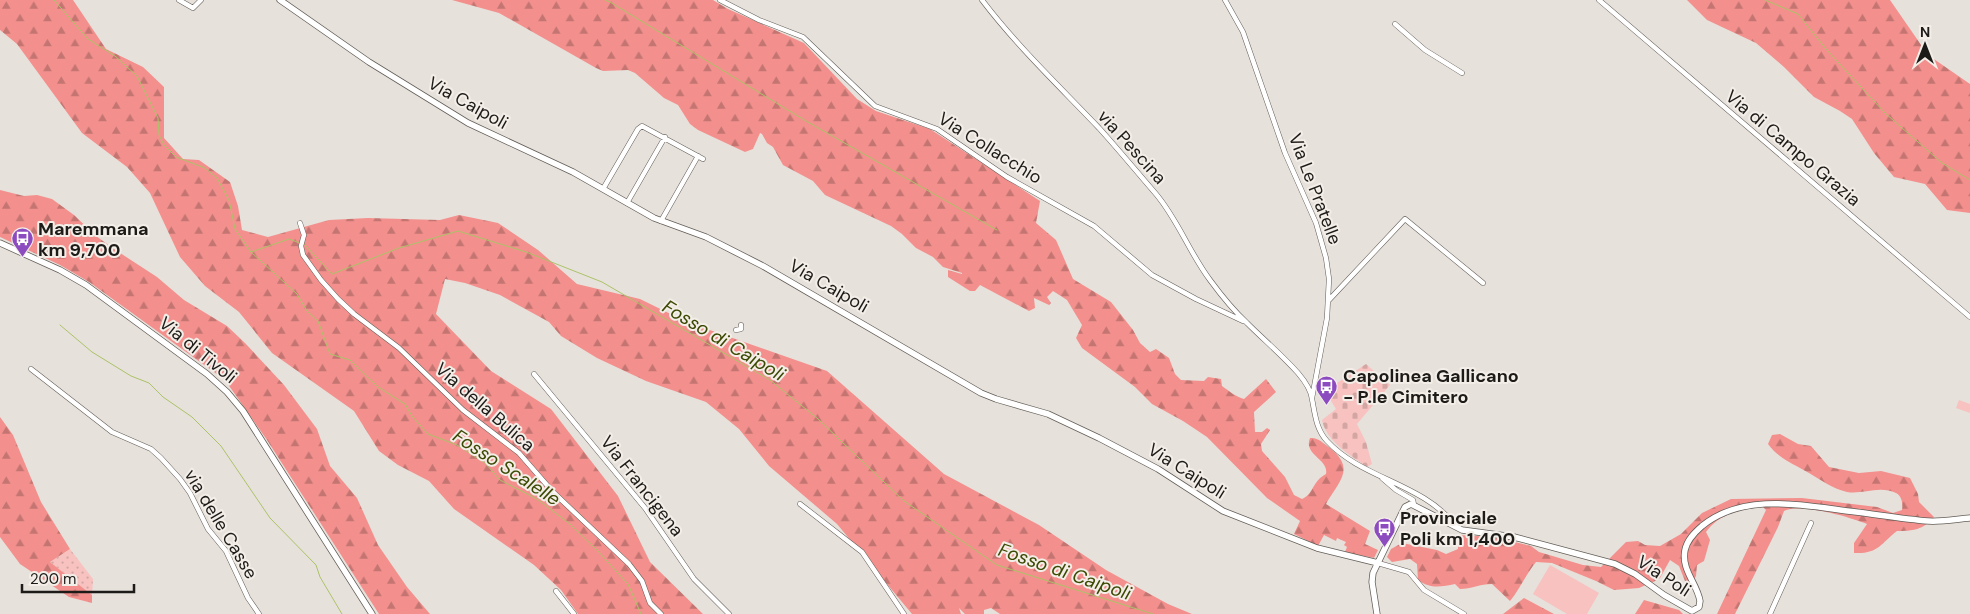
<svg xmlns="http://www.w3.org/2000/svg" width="1970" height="614" viewBox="0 0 1970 614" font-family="'DM Sans',sans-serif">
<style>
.grass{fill:url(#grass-dots)}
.forest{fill:url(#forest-firs)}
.cemetery{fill:url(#cemetery-stones)}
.garden{fill:#f7c2bf}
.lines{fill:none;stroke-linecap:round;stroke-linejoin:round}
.stream{stroke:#abc368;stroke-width:1}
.street-casing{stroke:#625d57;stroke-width:5.5}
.secondary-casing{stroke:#625d57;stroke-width:7}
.street{stroke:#fff;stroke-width:4.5}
.secondary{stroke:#fff;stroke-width:5.5}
.labels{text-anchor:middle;stroke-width:4;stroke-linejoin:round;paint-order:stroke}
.street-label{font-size:18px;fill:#1d1b18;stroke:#f4eee8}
.poi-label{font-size:18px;font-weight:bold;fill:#1d1b18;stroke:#f4eee8;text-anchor:start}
.water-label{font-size:19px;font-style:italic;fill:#3b4902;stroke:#f4eee8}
</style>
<defs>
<pattern id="grass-dots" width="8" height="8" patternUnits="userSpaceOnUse" patternTransform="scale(1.25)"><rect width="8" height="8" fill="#f7c2bf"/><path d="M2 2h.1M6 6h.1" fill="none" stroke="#d3a6a3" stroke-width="1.8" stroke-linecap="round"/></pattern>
<pattern id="forest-firs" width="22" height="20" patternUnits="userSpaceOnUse" patternTransform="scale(1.25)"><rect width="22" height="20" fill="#f3908d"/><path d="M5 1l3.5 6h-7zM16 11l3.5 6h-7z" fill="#c47572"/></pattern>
<pattern id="cemetery-stones" width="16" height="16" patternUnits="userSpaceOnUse" patternTransform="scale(1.25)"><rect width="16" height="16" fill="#f7c2bf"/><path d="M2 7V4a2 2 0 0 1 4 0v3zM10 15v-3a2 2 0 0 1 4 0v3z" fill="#d3a6a3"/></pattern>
</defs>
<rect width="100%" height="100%" fill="#e7e1db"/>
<!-- grass -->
<path class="grass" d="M70,549l23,30 -1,16 -42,-33z"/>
<!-- forest -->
<path class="forest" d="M0,0h73l33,49 37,18 21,20v51l19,21 16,1 31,22 8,24 4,24 26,7 61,-17 39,-2 72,2 19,-5 39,8 40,27 39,34 63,15 47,23 140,49 117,103 95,51 67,45 62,34 24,10h-192l-9,-6 -7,2v4h-19l-6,-6 2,6h-49l-75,-90 -68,-58 -30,-37 -33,-27 -60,-21 -49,-23 -36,-22 -12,-14 -49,-27 -35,-12 -20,-4 -9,35 55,57 60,38 67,87 32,66 53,52h-125l-17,-24 -27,-25 -80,-56 -25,-28 -31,-16 -19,-14 -25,-40 -82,-58 -33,-41 -34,-26 -25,-29 -30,-64 -23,-26 -45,-34 -65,-89 -17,-14z
M452,0h261l15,9 76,34 53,56 19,12 54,18 110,72 -4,22 20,17 17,39 38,23 22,28 7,13 10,9 6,-3 13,9 6,16 6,6 23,1 4,-4 13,2 1,7c7,5 14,11 22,13l22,-20 10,13 -22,20 1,20h7l5,-4 3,2 -9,14 1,7 23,26 9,18 8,4c12,-5 10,-18 24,-25 3,-15 -23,-19 -16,-36 8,-1 13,5 20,10 26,21 9,33 -4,56l44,27 -5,13 13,6 -4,8 -29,-6 2,-5 -3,-2 2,-3 -9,-4 -1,3 -12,-6 -6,11 -24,-12 6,-13 -33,-23 -60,-61 -24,-16 -31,-17 -17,-17 -53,-39 -6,-10 6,-13 -15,-25 -14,-9 -6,6 4,6 -2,2 -15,-7 1,10 -6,3 -49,-26 -5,6h-5l-22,-14v-7l14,4v-1l-19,-6 -10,-10 -17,-9 -14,-14 -11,-8 -66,-31 -12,-14 -30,-16 -10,-18 -6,-4 -5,-9 -2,-1 -7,16 -8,3 -47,-22 -8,-6 -12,-19 -14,-7 -29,-25 -7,-3 -25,1 -7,-3 -97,-55z
M1687,0h203l38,55 42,29v129l-23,-3 -22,-26 -31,-7 -20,-24 -22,-34 -12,-8 -26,-14 -30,-30 -28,-24 -49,-23z
M0,190l24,6 13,-1 15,4 22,16 22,21 18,13 43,28 27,23 43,26 18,17 39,42 33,44 13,37 27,32 21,47 29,42 23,27h-51l-112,-174 -42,-60 -136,-98 -29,-17 -60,-28z
M0,417l13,18 28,67 29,47 -20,13 42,33v8l-23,-6 -49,-33 -20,-27z
M1780,434l18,10 13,2 18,21 30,6 22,-2 29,7 8,16 1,8 15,15c-11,13 -21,14 -37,14 -17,13 -18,23 -43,22v-10l13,-19c-18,-7 -65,-21 -83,-13l-6,16 -43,87h-18l49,-104 -4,-4c-21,4 -42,7 -56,26l4,8 -6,21 -7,4 -1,11 -4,7 -7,-2 -6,-15 -9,-6 -10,18 -5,3 -16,7 -25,2 -18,-9 -44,-18 -16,-1c-10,12 -16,27 -26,39l-18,-17c-12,0 -21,5 -32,5l-5,-5c-14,3 -25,5 -37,-4l-1,-16 -7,-5 -18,3 -5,-5 4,-8 11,-6 35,7 9,4 12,-5v-14l36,2 37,9 8,6 44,13 18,2 25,-25 12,-1 7,4 15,1 21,-12 21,-21 29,-14 71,-1 75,9 16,6 9,-3c1,-6 0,-14 -6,-17 -17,-8 -34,2 -49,-1 -14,-3 -26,-12 -38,-19 -15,-9 -30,-14 -41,-29l4,-9z
M1524,598l30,16h-51z
M1644,600l35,10 4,4h-48z"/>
<!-- cemetery -->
<path class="cemetery" d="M1366,364l24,21 -33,39 9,18 6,22 -5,3c-17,-12 -41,-26 -45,-47l14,-11 -11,-18z"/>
<!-- garden -->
<path class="garden" d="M1959,400l11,4v9l-14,-5z
M1550,565l49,28 -12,21h-20l-34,-20z"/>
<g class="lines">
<!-- stream -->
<path class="stream" d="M54,0l34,39 27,17 22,20 21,42 1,17 5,10 12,12 29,11 12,10 12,22 6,29 16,23 46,42 10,17 11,10 12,33 20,6 28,27 27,17 7,12 16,18 29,11 28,18 15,17 37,19 33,25 27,26 31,34 13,30
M605,0l5,2 196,119 191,109
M1765,0l33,14 28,35 59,64 57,50 28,17
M304,244l28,30 67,-26 59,-17 68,21 76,30 168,98 47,38 87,83 93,64 156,49
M251,252l38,-13 11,4
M60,325l32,27 39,24 18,7 14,14 29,20 29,29 49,72 46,47 4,12 22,37"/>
<defs>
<path id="street" d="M179,0l14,8 8,-8
M720,0l39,20 44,17 72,69 62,23 70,48 87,49 58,49 44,24 47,22
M982,0c35,46 77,86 117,128 19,21 38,44 57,66 22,26 33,58 54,86 11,15 23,30 37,43 17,17 35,32 51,50 6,7 13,17 14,26 3,15 4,30 15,42 35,38 95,42 128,84
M1225,0l18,32 42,121 31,70 10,35 3,21 -2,39 -15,80
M1599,0l371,317
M1395,24l30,26 37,23
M603,189l35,-60 4,-3 61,33
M627,203l38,-66
M661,221l37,-65
M300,223l4,12 -3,11 2,9 18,25 17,19 16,15 45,34 64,62 56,43 34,39 76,72 13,17 8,22 11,11
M1329,300l76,-81 78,64
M736,330l5,-1v-4
M31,369l81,63 39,17 10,9 19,21 10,14 18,36 18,22 22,47 11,16
M534,374l111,134 49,71 35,35
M1382,478l14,12 17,10 1,5
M800,504l62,48 42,62
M1378,563l31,9 15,18 40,24
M556,591l18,23
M1770,614l41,-91"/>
<path id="secondary" d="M280,0l89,62 99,61 105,49 81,46 52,19 57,29 218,127 15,6 52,15 51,24 59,31 65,42 94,37 61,15
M0,243l60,27 26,15 121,89 20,18 16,19 129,203
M1377,614l-5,-32 1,-9 28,-58 4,-8 6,-3 51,26 52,7 101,27 20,10 29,21 28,16 7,-4 1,-6c-3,-18 -19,-31 -15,-51 2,-10 9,-17 17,-24 43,-35 104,-20 154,-14 24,3 48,7 72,9 14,1 28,-2 42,-3"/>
</defs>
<!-- street casing -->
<use href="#street" class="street-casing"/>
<!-- secondary casing -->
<use href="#secondary" class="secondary-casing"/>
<!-- street -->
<use href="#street" class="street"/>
<!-- secondary -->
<use href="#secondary" class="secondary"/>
</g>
<!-- icons -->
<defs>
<symbol id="bus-pin" viewBox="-11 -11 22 30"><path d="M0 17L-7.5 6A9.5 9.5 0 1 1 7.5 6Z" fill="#8d4bc0" stroke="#f4eee8"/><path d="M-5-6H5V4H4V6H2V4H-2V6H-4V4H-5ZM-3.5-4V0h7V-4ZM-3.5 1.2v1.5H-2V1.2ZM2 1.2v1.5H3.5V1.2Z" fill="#fff"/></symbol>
</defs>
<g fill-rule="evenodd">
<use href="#bus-pin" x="10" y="226" width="25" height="34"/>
<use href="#bus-pin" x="1314" y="374" width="25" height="34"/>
<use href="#bus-pin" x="1372" y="516" width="25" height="34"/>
</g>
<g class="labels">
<!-- street labels -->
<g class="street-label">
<text transform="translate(468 103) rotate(29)" y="6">Via Caipoli</text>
<text transform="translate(1132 147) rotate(48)" y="6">via Pescina</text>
<text transform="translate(990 148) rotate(32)" y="6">Via Collacchio</text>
<text transform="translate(1793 148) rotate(40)" y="6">Via di Campo Grazia</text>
<text transform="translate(1315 189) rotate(69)" y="6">Via Le Pratelle</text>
<text transform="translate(829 286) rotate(30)" y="6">Via Caipoli</text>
<text transform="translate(198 350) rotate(39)" y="6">Via di Tivoli</text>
<text transform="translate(485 407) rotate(41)" y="6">Via della Bulica</text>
<text transform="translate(1187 471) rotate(32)" y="6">Via Caipoli</text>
<text transform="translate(642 486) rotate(52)" y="6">Via Francigena</text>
<text transform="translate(221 524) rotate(59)" y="6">via delle Casse</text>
<text transform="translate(1664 576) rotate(33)" y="6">Via Poli</text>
</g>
<!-- poi labels -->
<g class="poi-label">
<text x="38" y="235">Maremmana<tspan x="38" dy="21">km 9,700</tspan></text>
<text x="1343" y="382">Capolinea Gallicano<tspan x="1343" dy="21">- P.le Cimitero</tspan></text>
<text x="1400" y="524">Provinciale<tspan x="1400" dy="21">Poli km 1,400</tspan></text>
</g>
<!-- water labels -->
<g class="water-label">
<text transform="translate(724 340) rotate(31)" y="7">Fosso di Caipoli</text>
<text transform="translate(507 467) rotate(33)" y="7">Fosso Scalelle</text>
<text transform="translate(1065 571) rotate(19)" y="7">Fosso di Caipoli</text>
</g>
</g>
<!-- north arrow -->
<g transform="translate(1925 45)" stroke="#f4eee8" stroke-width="4" paint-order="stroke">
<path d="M0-4L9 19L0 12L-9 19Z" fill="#1d1b18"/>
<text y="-8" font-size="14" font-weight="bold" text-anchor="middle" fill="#1d1b18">N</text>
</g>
<!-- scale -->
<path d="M22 584v8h112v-8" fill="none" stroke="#1d1b18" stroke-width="2.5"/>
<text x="30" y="584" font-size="15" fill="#1d1b18" stroke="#f4eee8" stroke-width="4" paint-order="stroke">200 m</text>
</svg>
